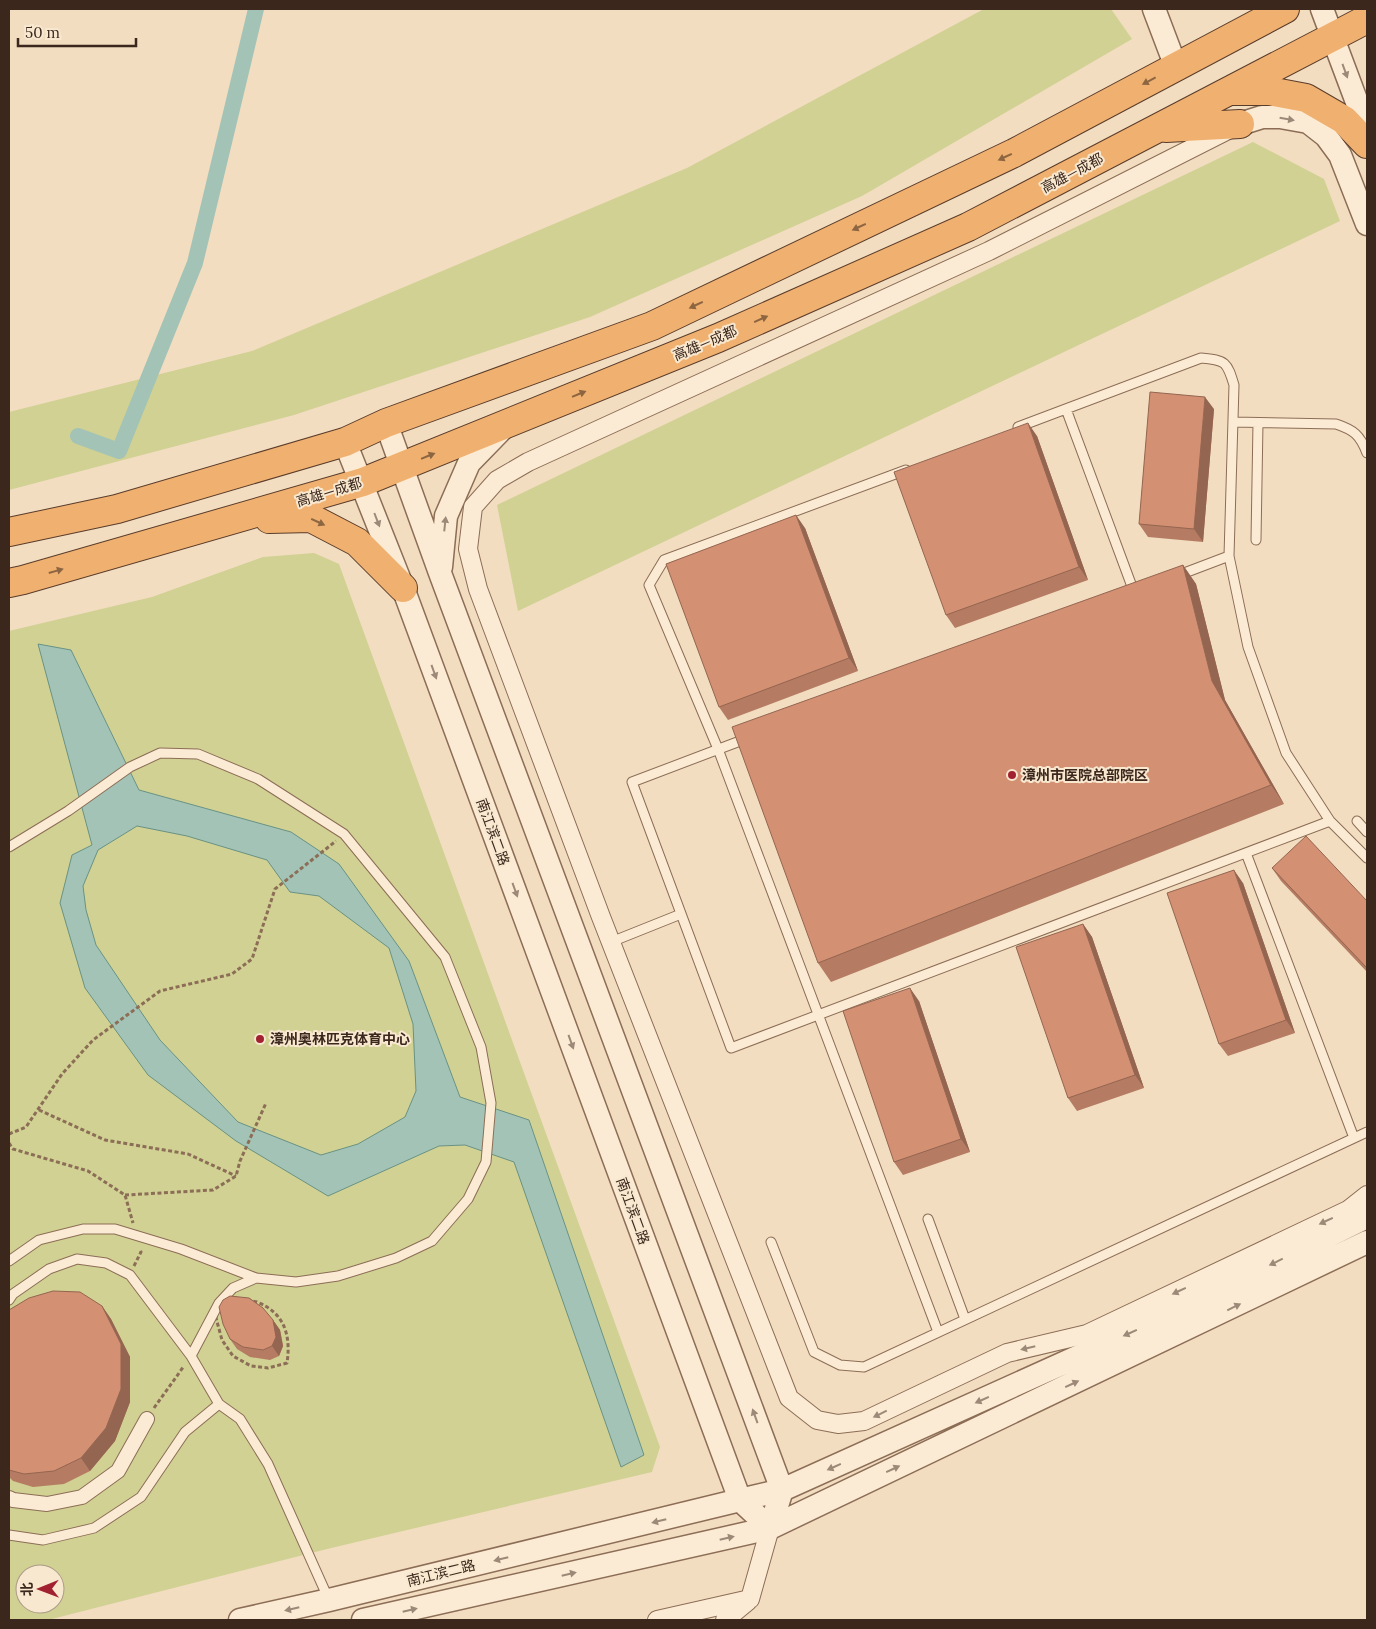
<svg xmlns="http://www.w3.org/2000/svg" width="1376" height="1629" viewBox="0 0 1376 1629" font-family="Lora,'Noto Sans SC',serif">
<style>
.green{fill:#d0d193;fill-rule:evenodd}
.water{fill:#a3c3b6;stroke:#699284;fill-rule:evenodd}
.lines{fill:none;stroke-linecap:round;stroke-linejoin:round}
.canal{stroke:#a3c3b6;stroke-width:16}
.service-casing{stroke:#8c6d56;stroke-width:11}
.pedestrian-casing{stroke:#8c6d56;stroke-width:16}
.minor-casing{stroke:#8c6d56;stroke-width:20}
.tertiary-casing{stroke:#8c6d56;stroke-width:25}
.trunk-casing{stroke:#5a3c2b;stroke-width:30}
.path{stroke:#8c6d56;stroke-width:3;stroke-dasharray:4 2.5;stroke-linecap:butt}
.service{stroke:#fcebd4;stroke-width:9}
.pedestrian{stroke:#fcebd4;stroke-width:14}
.minor{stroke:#fcebd4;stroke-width:18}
.tertiary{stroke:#fcebd4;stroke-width:22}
.trunk{stroke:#f0b06f;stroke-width:28}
.wall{fill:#b57c63}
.shaded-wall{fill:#946550}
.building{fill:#d39073;stroke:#946550}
.oneway{fill:#9c8978}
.oneway2{fill:#8c6541}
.poi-dot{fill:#a12130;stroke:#f8e8d0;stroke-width:2}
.labels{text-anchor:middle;stroke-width:4;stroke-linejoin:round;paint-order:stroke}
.street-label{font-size:14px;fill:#3b271c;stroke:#f8e8d0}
.poi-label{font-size:14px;font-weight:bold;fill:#3b271c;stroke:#f8e8d0;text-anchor:start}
</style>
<rect width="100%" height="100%" fill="#f2ddc0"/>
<!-- green -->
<path class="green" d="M984,9h127l21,30 -270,157 -272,121 -296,98 -285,75v-78l243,-61 435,-183z
M1253,142l71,37 16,42 -822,390 -21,-106z
M314,553l25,11 321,883 -8,25 -325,77 -279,71h-39v-989l143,-34 111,-40zM25,1574h30v30h-30z"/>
<!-- water -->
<path class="water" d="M38,644l33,6 68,140 152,42 48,32 70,97 51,136 69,23 115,335 -23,12 -107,-305 -49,-17 -26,1 -111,50 -92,-55 -88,-66 -63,-87 -25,-85 12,-48 20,-10zM137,826l50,10 80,24 23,32 29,4 70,52 24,76 3,67 -11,26 -47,27 -37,11 -83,-33 -78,-82 -64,-95 -10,-35 -3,-24 15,-36z"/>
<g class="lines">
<!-- canal -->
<path class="canal" d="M78,436l41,15 76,-188 61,-254"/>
<defs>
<path id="service" d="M1066,409l68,183
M1233,422l103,2c18,6 24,11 31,29
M1018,427l183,-69c25,2 26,4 33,27l-5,171 19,91 38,106 44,68 37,37
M906,470l-242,90 -15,25 69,164 220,583
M1256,540l2,-117
M1179,575l50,-19
M748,738l-116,44 99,266 599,-227
M1357,821l10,11
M9,847l59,-36 62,-44 30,-14 38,1 60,25 86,55 101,123 36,90 10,56 -5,59 -18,37 -36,42 -36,17 -58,18 -42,6 -40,-4 -75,-29 -66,-20h-32l-44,11 -30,21
M1246,853l108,285
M611,942l70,-28
M928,1219l37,100
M771,1242l43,110 26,13 24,2 503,-235
M9,1300l4,-6 36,-25 28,-10 29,4 24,12 61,81 28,48 21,15 28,45 61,136
M191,1356l28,-53 14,-15 23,-10
M9,1535l34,5 51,-12 47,-31 44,-65 34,-28"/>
<path id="pedestrian" d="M9,1498l4,2 34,4 35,-7 36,-26 29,-52"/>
<path id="minor" d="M1230,129l-241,122 -461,211 -31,18 -24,27 -5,42 10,40 123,328 188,481 28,22 21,4 26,-3 143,-68 80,-19 261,-124 19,-15
M657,1620l93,-21 20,-71
M725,1620l23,-19"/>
<path id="tertiary" d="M1154,9l22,58
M1322,9l45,120
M1240,124l22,-7h18l28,5 18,14 14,19 27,69
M441,567l5,-51 23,-53 36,-37
M1367,1217l-210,104 -375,169 -42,10 30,28 597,-286
M240,1620l89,-20 411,-100 -337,-912 -58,-146
M363,1620l407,-92 12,-38 -342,-917 -54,-150"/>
<path id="trunk" d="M1233,91h36l37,7 38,22 23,24
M1166,128l74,-4
M269,519l42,-1 46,24 46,46
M9,532l108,-23 228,-67 41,-19 266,-97 362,-173 271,-144
M9,583l14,-3 340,-98 355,-144 250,-111 399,-208"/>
</defs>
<!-- service casing -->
<use href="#service" class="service-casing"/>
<!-- pedestrian casing -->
<use href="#pedestrian" class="pedestrian-casing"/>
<!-- minor casing -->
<use href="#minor" class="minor-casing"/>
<!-- tertiary casing -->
<use href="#tertiary" class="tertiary-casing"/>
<!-- trunk casing -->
<use href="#trunk" class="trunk-casing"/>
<!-- path -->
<path class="path" d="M39,1110l66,30 83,14 48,22
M9,1134l17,-7 36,-53 31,-34 67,-49 72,-17 20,-15 23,-70 61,-48
M9,1143l4,6 75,22 37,24 8,28
M125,1195l88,-5 23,-14 4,-15 26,-58
M134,1266l7,-14 -1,-3
M234,1298c7,1 16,2 23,4 28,11 34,34 30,61l-19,5 -17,-2 -18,-10 -11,-16 -6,-22 3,-15z
M154,1408l30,-42"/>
<!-- service -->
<use href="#service" class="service"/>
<!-- pedestrian -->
<use href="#pedestrian" class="pedestrian"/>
<!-- minor -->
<use href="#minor" class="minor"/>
<!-- tertiary -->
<use href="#tertiary" class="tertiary"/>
<!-- trunk -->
<use href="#trunk" class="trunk"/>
</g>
<!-- wall -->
<path class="wall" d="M1214,409l-11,133 -55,-5 -9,-13z
M1037,436l51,144 -133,48 -9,-13z
M805,528l53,143 -130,49 -9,-13z
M1183,565l13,19 29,116 59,104 -453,178 -13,-19z
M1272,868l95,33v71l-86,-91z
M1243,883l52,150 -67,23 -9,-12z
M1083,924l9,13 52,151 -67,23 -9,-13z
M919,1001l51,151 -67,23 -9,-13z
M102,1306l9,13 19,38v45l-15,39 -25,30 -26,13 -31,3 -20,-6 -4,-4v-167z
M273,1320l7,10 3,16 -4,10 -9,4 -20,-3 -13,-8 -7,-10z"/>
<!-- shaded-wall -->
<path class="shaded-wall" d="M1205,397l9,12 -11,133 -9,-13z
M1028,423l9,13 51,144 -9,-13z
M796,515l9,13 53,143 -9,-13z
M1183,565l13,19 29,116 59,104 -13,-19 -59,-104z
M1234,870l9,13 52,150 -9,-13z
M1083,924l9,13 52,151 -9,-13z
M910,988l9,13 51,151 -9,-13z
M102,1306l9,13 19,38v45l-15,39 -25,30 -9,-13z
M273,1320l7,10 3,16 -4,10 -7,-10z"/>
<!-- building -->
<path class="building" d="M1150,392l55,5 -11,132 -55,-5z
M1028,423l51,144 -133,48 -52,-143z
M796,515l53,143 -130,49 -53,-143z
M1183,565l29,116 59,104 -453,178 -86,-236z
M1306,836l61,65v65l-1,1 -94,-99z
M1234,870l52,150 -67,24 -52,-151z
M1083,924l52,151 -67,23 -52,-151z
M910,988l51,151 -67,23 -51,-151z
M53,1291l27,1 22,14 19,38v45l-15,39 -25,30 -27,13 -30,3 -15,-4v-160l20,-12z
M230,1296l19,2 14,10 10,12 3,17 -4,9 -9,4 -20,-3 -13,-8 -7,-15 -4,-17 4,-7z"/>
<!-- one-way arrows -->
<defs><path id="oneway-solid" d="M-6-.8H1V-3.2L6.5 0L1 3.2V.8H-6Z" transform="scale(1.25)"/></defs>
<g class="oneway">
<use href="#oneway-solid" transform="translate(1345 71) rotate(70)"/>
<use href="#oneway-solid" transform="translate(1287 119) rotate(10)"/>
<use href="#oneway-solid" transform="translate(377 520) rotate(69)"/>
<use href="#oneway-solid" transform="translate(445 524) rotate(-84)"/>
<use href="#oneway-solid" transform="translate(434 672) rotate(70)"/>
<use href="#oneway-solid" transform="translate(515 890) rotate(70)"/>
<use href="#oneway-solid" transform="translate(571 1042) rotate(70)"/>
<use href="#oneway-solid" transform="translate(1326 1221) rotate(155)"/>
<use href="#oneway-solid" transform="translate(1276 1262) rotate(154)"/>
<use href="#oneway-solid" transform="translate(1179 1291) rotate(155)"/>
<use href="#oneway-solid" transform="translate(1234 1307) rotate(-26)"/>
<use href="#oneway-solid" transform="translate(1130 1333) rotate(156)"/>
<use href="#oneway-solid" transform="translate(1028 1348) rotate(167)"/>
<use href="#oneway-solid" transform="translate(1072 1384) rotate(-25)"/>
<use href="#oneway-solid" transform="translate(982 1400) rotate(156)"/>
<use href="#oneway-solid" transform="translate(880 1414) rotate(154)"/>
<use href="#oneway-solid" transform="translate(755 1416) rotate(-110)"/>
<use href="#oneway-solid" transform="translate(834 1467) rotate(156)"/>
<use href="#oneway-solid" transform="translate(893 1469) rotate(-25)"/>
<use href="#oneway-solid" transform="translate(659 1521) rotate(166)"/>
<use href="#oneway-solid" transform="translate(727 1538) rotate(-13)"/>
<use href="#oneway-solid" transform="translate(501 1559) rotate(166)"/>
<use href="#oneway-solid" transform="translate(569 1574) rotate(-13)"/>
<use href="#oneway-solid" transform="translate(292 1609) rotate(167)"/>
<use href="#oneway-solid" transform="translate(410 1610) rotate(-13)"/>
</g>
<g class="oneway2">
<use href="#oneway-solid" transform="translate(1149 81) rotate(152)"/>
<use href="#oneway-solid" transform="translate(1005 157) rotate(155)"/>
<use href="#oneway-solid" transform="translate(859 227) rotate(155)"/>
<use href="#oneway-solid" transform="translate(696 305) rotate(155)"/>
<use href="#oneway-solid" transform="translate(761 319) rotate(-24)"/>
<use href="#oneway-solid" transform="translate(579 394) rotate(-22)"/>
<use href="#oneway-solid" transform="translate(428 456) rotate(-22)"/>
<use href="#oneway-solid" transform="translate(318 522) rotate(25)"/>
<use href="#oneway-solid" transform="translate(56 571) rotate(-16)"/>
</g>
<!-- markers -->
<g class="poi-dot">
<circle cx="1012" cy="775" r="5"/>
<circle cx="260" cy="1039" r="5"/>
</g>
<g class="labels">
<!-- street labels -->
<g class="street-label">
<text transform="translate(1072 173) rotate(-28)" y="5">高雄—成都</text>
<text transform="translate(705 343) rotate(-23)" y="5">高雄—成都</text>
<text transform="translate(329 492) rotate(-17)" y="5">高雄—成都</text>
<text transform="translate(493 832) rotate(70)" y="5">南江滨二路</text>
<text transform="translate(633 1211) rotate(70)" y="5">南江滨二路</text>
<text transform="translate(441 1573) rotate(-14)" y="5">南江滨二路</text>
</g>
<!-- poi labels -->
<g class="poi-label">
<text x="1022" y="780">漳州市医院总部院区</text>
<text x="270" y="1044">漳州奥林匹克体育中心</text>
</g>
</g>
<!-- border -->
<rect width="1376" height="1629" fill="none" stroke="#3b271c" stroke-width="20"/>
<!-- north arrow -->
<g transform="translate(40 1589) rotate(269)"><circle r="24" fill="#f8e8d0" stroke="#ac9b88"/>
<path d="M0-4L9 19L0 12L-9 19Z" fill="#a12130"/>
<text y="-8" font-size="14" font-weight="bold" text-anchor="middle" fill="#3b271c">北</text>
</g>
<!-- scale -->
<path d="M18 38v8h118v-8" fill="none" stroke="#3b271c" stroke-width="2.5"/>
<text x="25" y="38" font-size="15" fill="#3b271c" stroke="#f8e8d0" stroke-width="4" paint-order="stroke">50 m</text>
</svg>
